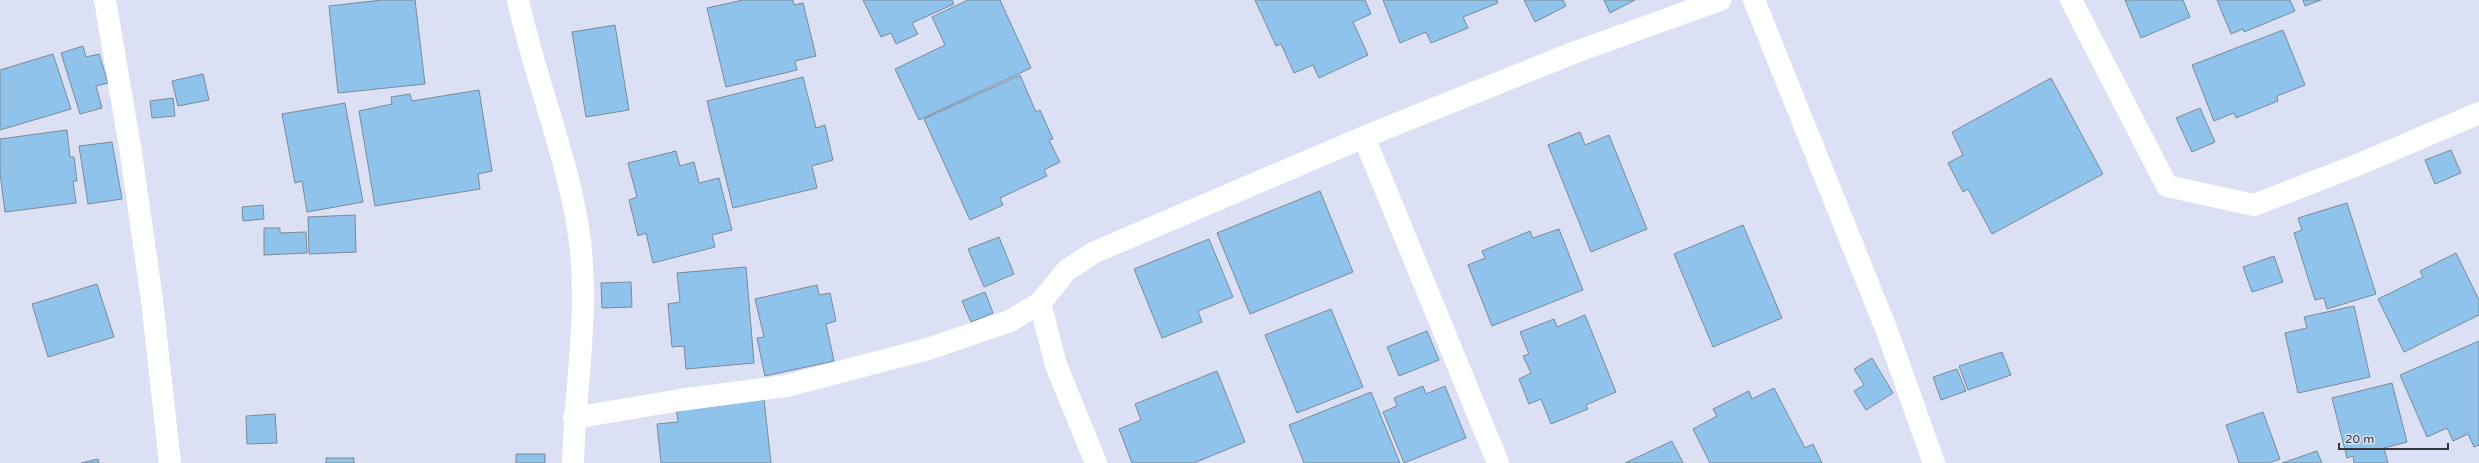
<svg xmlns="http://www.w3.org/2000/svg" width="2479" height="463" viewBox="0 0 2479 463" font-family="'Varela Round',sans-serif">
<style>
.building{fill:#8fc3eb;stroke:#798a98}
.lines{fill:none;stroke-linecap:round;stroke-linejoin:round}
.street{stroke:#fff;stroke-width:22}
</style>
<rect width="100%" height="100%" fill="#dce0f5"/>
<!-- building -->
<path class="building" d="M382,0h33l10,84 -87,9 -9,-87z
M743,0h50l1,5 9,-2 13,53 -21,5 2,9 -71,17 -19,-79z
M863,0h89l2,4 -42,19 6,11 -22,10 -5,-11 -10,4z
M968,0h32l31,68 -112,52 -24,-51 50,-24 -13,-28z
M1255,0h110l6,14 -18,8 15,33 -49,23 -6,-13 -19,8 -13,-29 -5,2z
M1383,0h114l1,3 -35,14 5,11 -37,15 -5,-11 -26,11z
M1524,0h39l3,6 -31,16z
M1604,0h31l-25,13z
M2125,0h58l7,17 -49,21z
M2217,0h73l5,11 -51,21 -1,-3 -12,5z
M2303,0h18l-16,6z
M615,25l14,85 -43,7 -14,-85z
M2283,30l22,55 -28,11 1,5 -42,17 -2,-5 -20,8 -22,-56z
M83,46l3,11 13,-3 9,29 -12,3 6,22 -22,6 -19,-61z
M53,54l18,55 -71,21v-60z
M203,74l6,26 -31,6 -6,-25z
M1020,75l16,37 4,-2 13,29 -4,1 11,22 -16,8 3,6 -47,22 3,7 -33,15 -46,-101z
M803,77l13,51 9,-3 8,35 -21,6 5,22 -84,20 -26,-107z
M2051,78l52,96 -111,60 -24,-45 -5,3 -15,-29 15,-8 -11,-23z
M479,90l13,81 -14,3 2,15 -105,17 -16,-95 33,-7 -1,-7 19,-3 2,7z
M173,98l2,18 -23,2 -2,-17z
M345,103l18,99 -56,10 -5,-31 -7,2 -13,-69z
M2200,108l15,34 -23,10 -16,-34z
M67,130l3,27h4l3,24h-4l3,22 -71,9 -5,-39v-34z
M1580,132l5,13 24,-10 38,94 -56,23 -43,-107z
M112,142l10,57 -34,5 -9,-58z
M2451,150l10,23 -26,11 -10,-24z
M676,151l4,15 14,-4 5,21 20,-5 13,52 -20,5 3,12 -62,16 -7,-30 -8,3 -9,-36 8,-3 -9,-34z
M1320,191l33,81 -103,42 -33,-81z
M2347,203l29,91 -49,15 -3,-11 -9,2 -21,-67 8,-3 -4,-12z
M263,205l1,14 -21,2 -1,-14z
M355,215l1,37 -47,2 -1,-37z
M1743,225l39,93 -69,29 -39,-93z
M264,228h16v5l26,-1 1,21 -43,2z
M1559,229l24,61 -91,36 -24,-61 17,-7 -3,-7 48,-20 3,7z
M999,237l15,37 -30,13 -16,-38z
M1209,239l24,58 -35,14 4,11 -40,16 -28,-69z
M2456,253l23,47v15l-75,37 -26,-53 45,-22 -3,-6z
M2274,256l9,26 -31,10 -9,-25z
M746,267l8,96 -68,6 -2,-23 -12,1 -4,-43 12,-2 -3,-29z
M631,282l1,25 -30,1 -1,-25z
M97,284l17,53 -66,20 -16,-53z
M817,285l2,10 11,-2 6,28 -10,3 8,37 -69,15 -8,-38 7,-1 -9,-38z
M985,292l8,21 -22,9 -9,-21z
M2354,306l16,71 -72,16 -13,-60 22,-5 -3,-11z
M1331,309l32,78 -66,26 -32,-78z
M1585,315l31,77 -30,13 2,4 -37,15 -10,-25 -12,5 -10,-25 12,-6 -8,-17 6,-2 -9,-22 34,-13 3,8z
M1427,331l12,29 -40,16 -12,-29z
M2479,341v104l-5,2 -6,-13 -15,7 -6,-13 -20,9 -27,-62z
M2002,352l9,23 -43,15 -9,-24z
M1872,358l21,35 -27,17 -12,-19 10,-6 -10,-16z
M1957,369l9,22 -25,9 -8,-23z
M1217,371l28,71 -51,21h-62l-13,-34 22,-9 -6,-16z
M2392,383l15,59 -23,6 4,15h-34l-1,-7 -6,2 -15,-60z
M1423,386l3,8 19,-8 21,52 -62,25 -21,-51 14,-6 -3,-8z
M1774,388l31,60 8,-4 9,19h-112l-17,-34 24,-13 -4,-7 36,-18 3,8z
M1371,392l29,71h-96l-15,-38z
M764,399l7,64h-110l-4,-39 21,-2 -2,-15z
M2263,412l17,47 -11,4h-30l-13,-38z
M275,414l2,29 -30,1 -1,-28z
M1672,441l11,22h-58z
M2317,451l5,12h-40z
M516,454h29v9h-29z
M326,458h28v5h-28z
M98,459l1,4h-18z"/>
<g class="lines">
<!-- street -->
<path class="street" d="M105,0l26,153 21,147 18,163
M518,0c17,79 49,154 61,234 11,75 -4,153 -6,229
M1754,0l133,331 47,132
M2071,0l96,186 87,19 101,-39 124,-53
M574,418l106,-18 106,-14 142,-37 82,-28 30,-18
M1096,463l-40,-98 -16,-62 27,-33 28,-18 269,-115
M1498,463l-134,-326 209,-84 147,-53"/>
</g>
<!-- scale -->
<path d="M2339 443v6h109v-6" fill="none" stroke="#34353d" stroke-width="2"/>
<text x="2345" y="443" font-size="12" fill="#34353d" stroke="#dce0f5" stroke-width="3" paint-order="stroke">20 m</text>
</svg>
